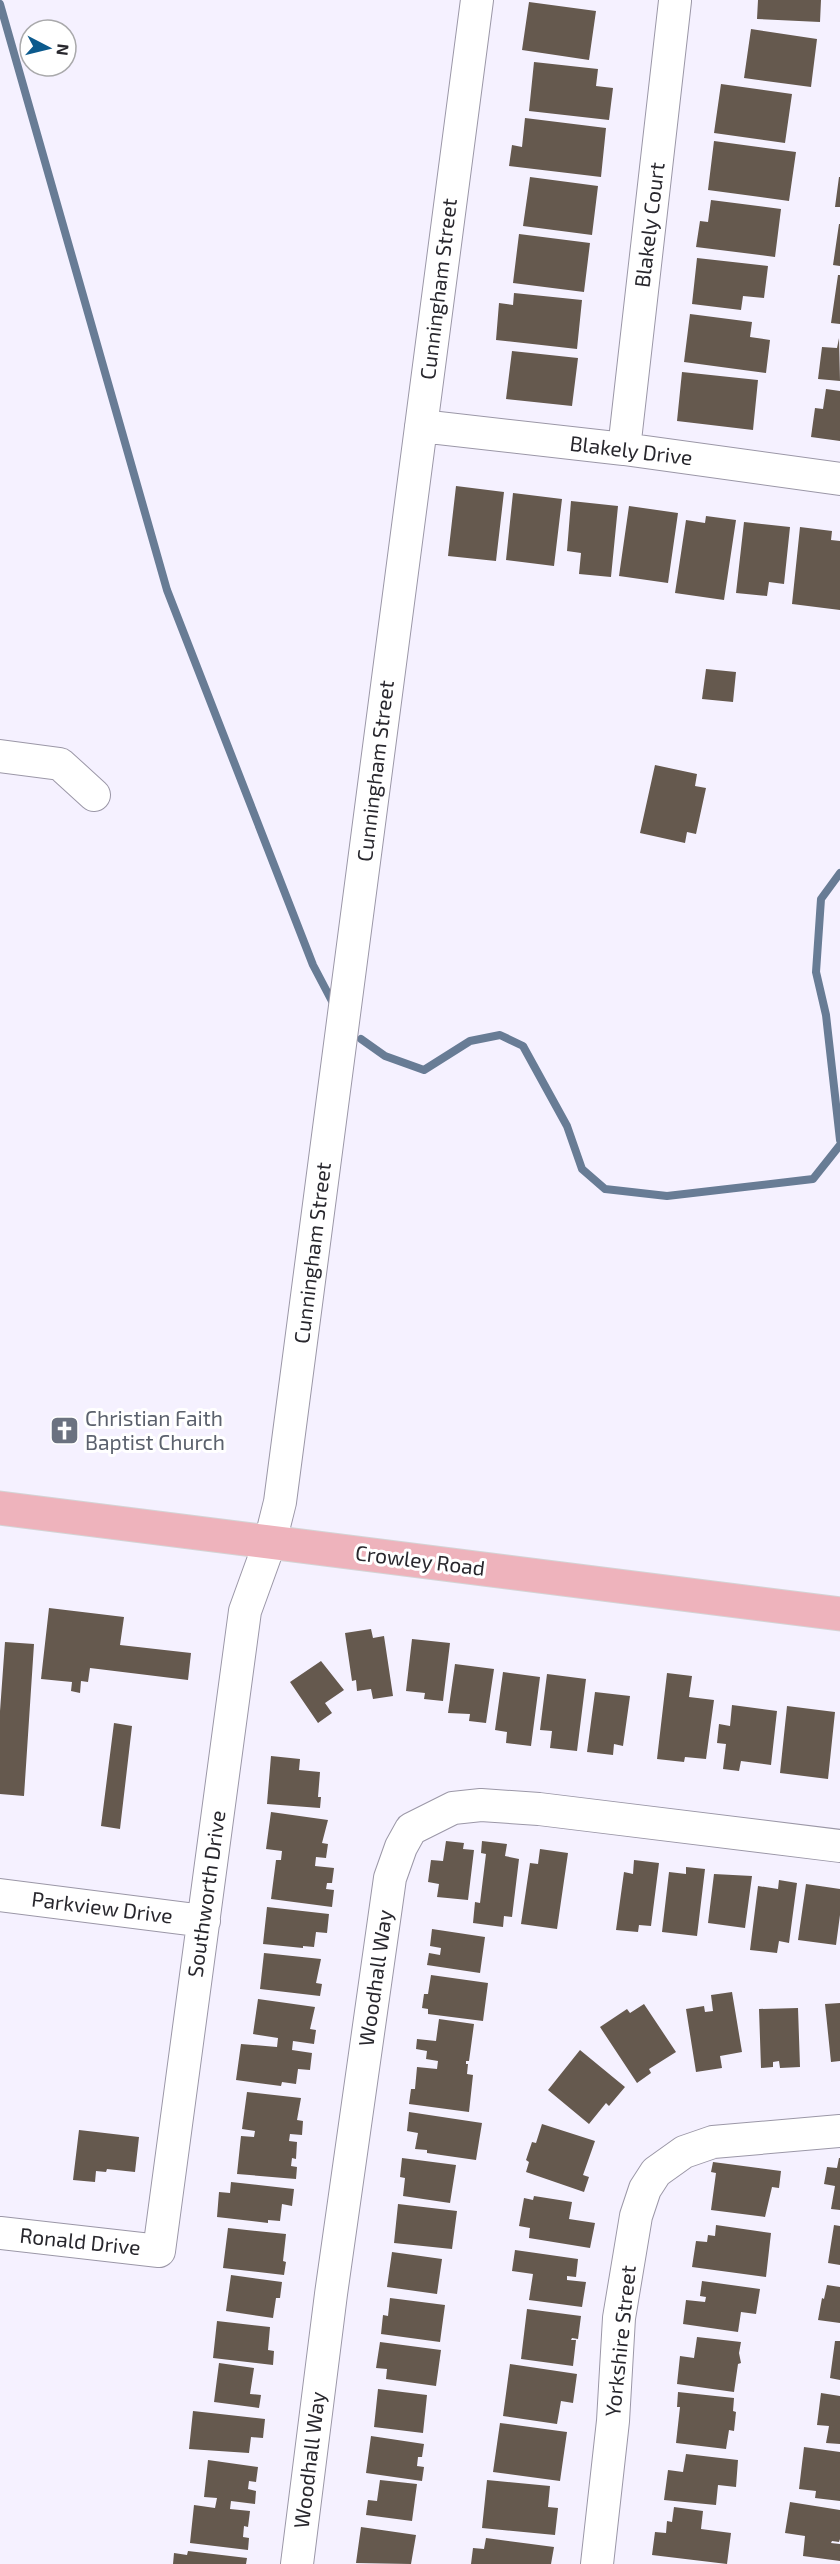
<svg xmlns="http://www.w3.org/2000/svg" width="840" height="2564" viewBox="0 0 840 2564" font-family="'Exo 2',sans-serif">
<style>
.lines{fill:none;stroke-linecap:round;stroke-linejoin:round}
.stream{stroke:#687c95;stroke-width:8}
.building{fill:#65594e}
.minor-casing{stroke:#9b97a7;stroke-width:34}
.major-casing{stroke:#d4d4d5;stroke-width:35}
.minor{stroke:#fff;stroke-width:32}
.major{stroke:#eeb3bc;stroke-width:33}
.labels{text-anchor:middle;stroke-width:6;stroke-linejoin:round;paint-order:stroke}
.street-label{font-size:21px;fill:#28272d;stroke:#fff}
.worship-label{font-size:21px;fill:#5b616d;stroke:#fff;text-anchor:start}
</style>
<rect width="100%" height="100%" fill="#f5f1ff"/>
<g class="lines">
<!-- stream -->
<path class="stream" d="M0,4l167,586 146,375 21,40
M840,873l-19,26 -5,73 10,43 14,125
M361,1039l24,17 39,14 46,-29 30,-6 23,11 44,80 15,43 23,20 62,7 146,-17 27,-34"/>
</g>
<!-- building -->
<path class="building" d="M758,0h63l-1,22 -63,-3z
M529,2l67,9 -7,49 -67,-10z
M751,29l66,10 -6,48 -67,-9z
M534,62l64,7 -2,17 17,2 -4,32 -80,-9z
M721,84l71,10 -7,49 -71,-10z
M525,118l81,10 -5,49 -92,-11 3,-21 10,2z
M714,141l82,11 -7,49 -81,-11z
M530,177l68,9 -6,49 -69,-9z
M839,177h1v30h-5z
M711,200l70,9 -6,48 -79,-10 4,-26 8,1z
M839,224h1v42l-7,-1z
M519,234l71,9 -6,49 -71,-9z
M697,258l71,8 -4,32 -21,-2 -2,14 -49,-6z
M838,275h2v49l-9,-1z
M514,293l68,7 -5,49 -81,-9 3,-37 14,2z
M690,314l62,8 -2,15 20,3 -4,33 -82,-11z
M839,338l1,43 -22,-2 4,-32 15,1z
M512,351l66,7 -6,48 -66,-7z
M682,372l76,8 -5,50 -76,-9z
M826,389l14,2v50l-29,-4 4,-29 8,1z
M456,486l48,6 -8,69 -48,-5z
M513,493l49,6 -8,67 -48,-6z
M571,501l47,5 -7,71 -32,-3 2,-21 -14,-2z
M629,506l49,7 -10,70 -49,-7z
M706,516l30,4 -12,80 -49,-7 11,-73 19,3z
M744,522l46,5 -6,57 -15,-2 -2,14 -31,-3z
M800,527l32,4 -1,9 9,1v69l-48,-6z
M706,669l30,3 -3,30 -31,-3z
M655,765l42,9 -2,12 11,2 -10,46 -9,-2 -2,11 -45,-10z
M49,1608l75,9 -4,28 71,8 -3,27 -98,-12 -2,14 -7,-1 -1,12 -9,-2 1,-9 -31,-3z
M371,1629l2,9 11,-2 9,60 -20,3 -2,-10 -14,2 -1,-11 -4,1 -7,-48z
M412,1639l38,4 -7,58 -19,-2 1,-6 -19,-2z
M5,1642l29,2 -10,152 -24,-2v-83z
M321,1661l23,29 -19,13 7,10 -14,10 -28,-41z
M455,1664l39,5 -8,54 -17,-2 1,-7 -22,-1z
M503,1672l37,5 -9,69 -25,-3 1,-11 -12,-2z
M667,1673l25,3 -3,21 25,3 -8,59 -21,-2 -1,5 -27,-3z
M547,1674l39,5 -9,72 -27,-3 2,-17 -12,-1z
M595,1692l35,4 -7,50 -9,-2 -1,11 -26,-3z
M732,1705l45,6 -6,54 -30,-4 -2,10 -16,-2 3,-25 -9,-1 2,-19 11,2z
M787,1706l48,6 -7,67 -48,-6z
M114,1723l18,3 -12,103 -19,-3z
M271,1756l29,3 -1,11 21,2 -2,25h3l-1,11 -53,-4z
M271,1812l57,8 -6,23 6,1 -2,14 -10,-1 -1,9 19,2 -2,15h-5l-1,6 8,1 -2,17 -61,-8 5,-39h5l1,-9 -16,-2z
M446,1841l18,2 -1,6 11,1 -6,50 -31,-3 2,-13 -11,-2 3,-22 12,1z
M482,1841l25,3 -2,12 14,3 -7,58 -8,-1 -1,11 -30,-4 2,-21 5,1 6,-49 -5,-1z
M540,1849l28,4 -11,76 -36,-5 9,-61 8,1z
M634,1860l25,3 -8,63 -12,-1 -1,7 -22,-2 8,-58 9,2z
M686,1867l19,2 -8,67 -35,-4 7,-60 17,2z
M714,1874l38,2 -7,52 -37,-5z
M779,1880l18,3 -8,60 -10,-2 -2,12 -27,-3 8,-64 20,3z
M806,1884l34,5v26l-4,30 -38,-5z
M267,1907l62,7 -2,19 -11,-1 -2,15 -11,-1v2l-40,-4z
M432,1929l53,8 -5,36 -53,-8 2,-12 11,2 1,-7 -11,-2z
M264,1953l57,6 -5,24 6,1 -2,12 -60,-7z
M431,1975l57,8 -5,38 -55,-7v-5l-6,-1 2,-14h4z
M732,1992l10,60 -22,4 2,12 -26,4 -10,-63 18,-3 1,6 8,-1 -2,-16z
M258,1999l57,8 -5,22 6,1 -2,14 -21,-3 -1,9 20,3 -2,17 -12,-1 -2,15 -14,-2 -1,4 -45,-6 5,-36 36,3 1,-9 -25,-4z
M840,2003v58l-9,1 -6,-58z
M644,2004l32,48 -27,17 2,4 -14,10 -37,-56 27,-18 3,4z
M798,2008l2,59 -20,1 -1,-7 -6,1v5l-12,1 -2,-59z
M439,2019l35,5 -5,37h-3v3h2l-1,10 6,1 -4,37 -60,-8 2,-15h4l2,-22 20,2 1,-8 -12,-2 1,-8 -11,-2 1,-10 19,2z
M580,2050l45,37 -16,19 -3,-3 -17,21 -41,-34z
M247,2092l54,6 -4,22 6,1 -1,14 -12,-1 -1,7 8,1 -1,17 -4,-1 -1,8 6,1 -1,12 -59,-5 4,-38 13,1 1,-6 -13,-2z
M409,2112l73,11 -6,37 -49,-7v-3l-12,-1 3,-16 -11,-2z
M542,2124l53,17 -12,34 6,2 -5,15 -58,-20 3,-10 -3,-2 6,-18 4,1z
M79,2130l60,7 -4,35 -28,-3 -1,3 -10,-1 -1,11 -22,-2z
M402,2158l54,7 -6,38 -47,-7 2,-18 -5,-1z
M839,2158h1v52l-9,-1 4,-23 -11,-2 3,-17 10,1z
M713,2162l68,9 -2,17 -7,-1 -7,30 -54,-7 5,-37 -5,-1z
M231,2182l63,7 -2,17 -10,-2 -2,17 -12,-1v3l-51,-6 2,-25 11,1z
M534,2196l38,6 -3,17 26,4 -5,25 -61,-10 1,-10 -11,-2 5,-28 9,2z
M398,2204l59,7 -5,38 -58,-6z
M716,2225l55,8 -5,44 -74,-10 4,-26 11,1 1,-7 7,1z
M834,2225l6,1v39l-12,-2z
M228,2228l58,6 -3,27 3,1 -2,13 -61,-7z
M515,2250l63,9 -2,18 -9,-1v4l19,2 -4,25 -53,-7 4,-26 -21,-3z
M392,2252l50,7 -5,35 -50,-7z
M231,2275l51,7 -2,16h-4l-3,20 -47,-7z
M702,2281l58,8 -4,25 -15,-2 -3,20 -55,-8 3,-24 19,2 1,-5 -6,-1z
M827,2285l13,2v36l-22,-3 4,-22 2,1z
M390,2298l55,7 -5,37 -59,-8 2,-19 5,1z
M527,2309l54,7 -3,23 -6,-1 -1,2h5l-3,26 -52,-7z
M217,2321l53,6 -2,23 6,1 -1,14 -60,-7z
M697,2337l44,5 -2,11 2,10 -3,1 -4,28 -57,-8 3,-28 14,2z
M835,2341h5v39l-10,-2z
M380,2342l61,8 -5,36 -50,-7 1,-10 -11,-1z
M219,2363l35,5 -4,26 11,1 -2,13 -45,-6z
M510,2364l67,10 -4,29 -12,-2 -4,23 -54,-8z
M378,2389l49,6 -4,38 -49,-6z
M678,2392l56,6 -1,13 3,1 -2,19 -5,-1 -3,19 -50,-6 4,-36h-3z
M821,2393l19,3v48l-14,-1 3,-17 -12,-1z
M193,2411l72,8 -2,19 -12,-1 -2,16 -60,-4z
M500,2423l67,9 -7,49 -67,-9z
M371,2436l53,8 -2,13h-4l-1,9 7,1 -2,14 -56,-8z
M804,2447l36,5v49l-25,-3 1,-7 -17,-2z
M686,2454l52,6 -2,27 -18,-2 -2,20 -52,-5 4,-30 15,2z
M208,2460l50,7 -2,15 -7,-1 -1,8 8,2 -1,13 -24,-3 -1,8 20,2 -2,16 -4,-1 -1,11 6,1 -1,12 -58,-7 4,-38 21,3 2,-10 -13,-1z
M380,2480l37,4 -5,37 -46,-6 2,-15 9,1z
M487,2480l63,6 -2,21 10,1 -3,27 -73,-7z
M790,2502l50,8v29l-1,3 -7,-1 -1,2 9,1v17l-37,-5 2,-20 -20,-3z
M674,2507l29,4 -2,18 30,4 -4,31 -75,-9 3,-23 11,1 1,-12 5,1z
M361,2527l55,8 -5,29 -55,-1z
M486,2538l68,9 -3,17h-80l2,-16 11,1z
M188,2551l59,7 -1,6h-73l1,-11 13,2z"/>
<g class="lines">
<defs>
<path id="minor" d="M421,426l203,23 216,30
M624,449l51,-448
M0,756l60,8 34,31
M0,1895l204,26
M0,2233l159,18 86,-640 25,-69 10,-40 197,-1502
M297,2564l34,-270 59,-416 11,-31 10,-18 42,-21 28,-3 58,4 301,37
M597,2564l16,-143 6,-103 17,-102 9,-27 11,-17 28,-20 29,-10 127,-11"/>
<path id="major" d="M0,1508l840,106"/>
</defs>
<!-- minor casing -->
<use href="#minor" class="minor-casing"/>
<!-- major casing -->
<use href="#major" class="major-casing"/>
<!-- minor -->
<use href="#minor" class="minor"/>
<!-- major -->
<use href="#major" class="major"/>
</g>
<!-- icons -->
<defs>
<symbol id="church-square" viewBox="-11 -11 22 22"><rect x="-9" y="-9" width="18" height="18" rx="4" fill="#6b7280" stroke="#fff"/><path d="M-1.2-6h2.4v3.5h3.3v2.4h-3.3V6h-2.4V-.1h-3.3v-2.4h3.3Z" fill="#fff"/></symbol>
</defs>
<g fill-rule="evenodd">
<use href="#church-square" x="48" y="1414" width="33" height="33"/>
</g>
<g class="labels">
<!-- street labels -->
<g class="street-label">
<text transform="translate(650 225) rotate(-83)" y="7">Blakely Court</text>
<text transform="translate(439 289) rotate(-83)" y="7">Cunningham Street</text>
<text transform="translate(631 451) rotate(7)" y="7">Blakely Drive</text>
<text transform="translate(376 771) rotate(-83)" y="7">Cunningham Street</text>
<text transform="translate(313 1253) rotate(-83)" y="7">Cunningham Street</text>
<text transform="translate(420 1561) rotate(7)" y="7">Crowley Road</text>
<text transform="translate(207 1894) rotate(-82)" y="7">Southworth Drive</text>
<text transform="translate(102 1908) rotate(7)" y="7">Parkview Drive</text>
<text transform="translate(376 1978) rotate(-82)" y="7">Woodhall Way</text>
<text transform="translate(80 2242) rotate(6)" y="7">Ronald Drive</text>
<text transform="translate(621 2341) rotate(-84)" y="7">Yorkshire Street</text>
<text transform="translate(310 2460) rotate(-83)" y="7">Woodhall Way</text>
</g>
<!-- worship labels -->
<g class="worship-label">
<text x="85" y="1426">Christian Faith<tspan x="85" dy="24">Baptist Church</tspan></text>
</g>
</g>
<!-- north arrow -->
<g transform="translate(48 48) rotate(97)"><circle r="28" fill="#ffffff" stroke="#a9a9ab" stroke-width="1.5"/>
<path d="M0-4.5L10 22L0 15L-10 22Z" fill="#0c5a8d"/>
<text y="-9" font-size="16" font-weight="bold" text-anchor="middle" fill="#28272d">N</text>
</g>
</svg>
